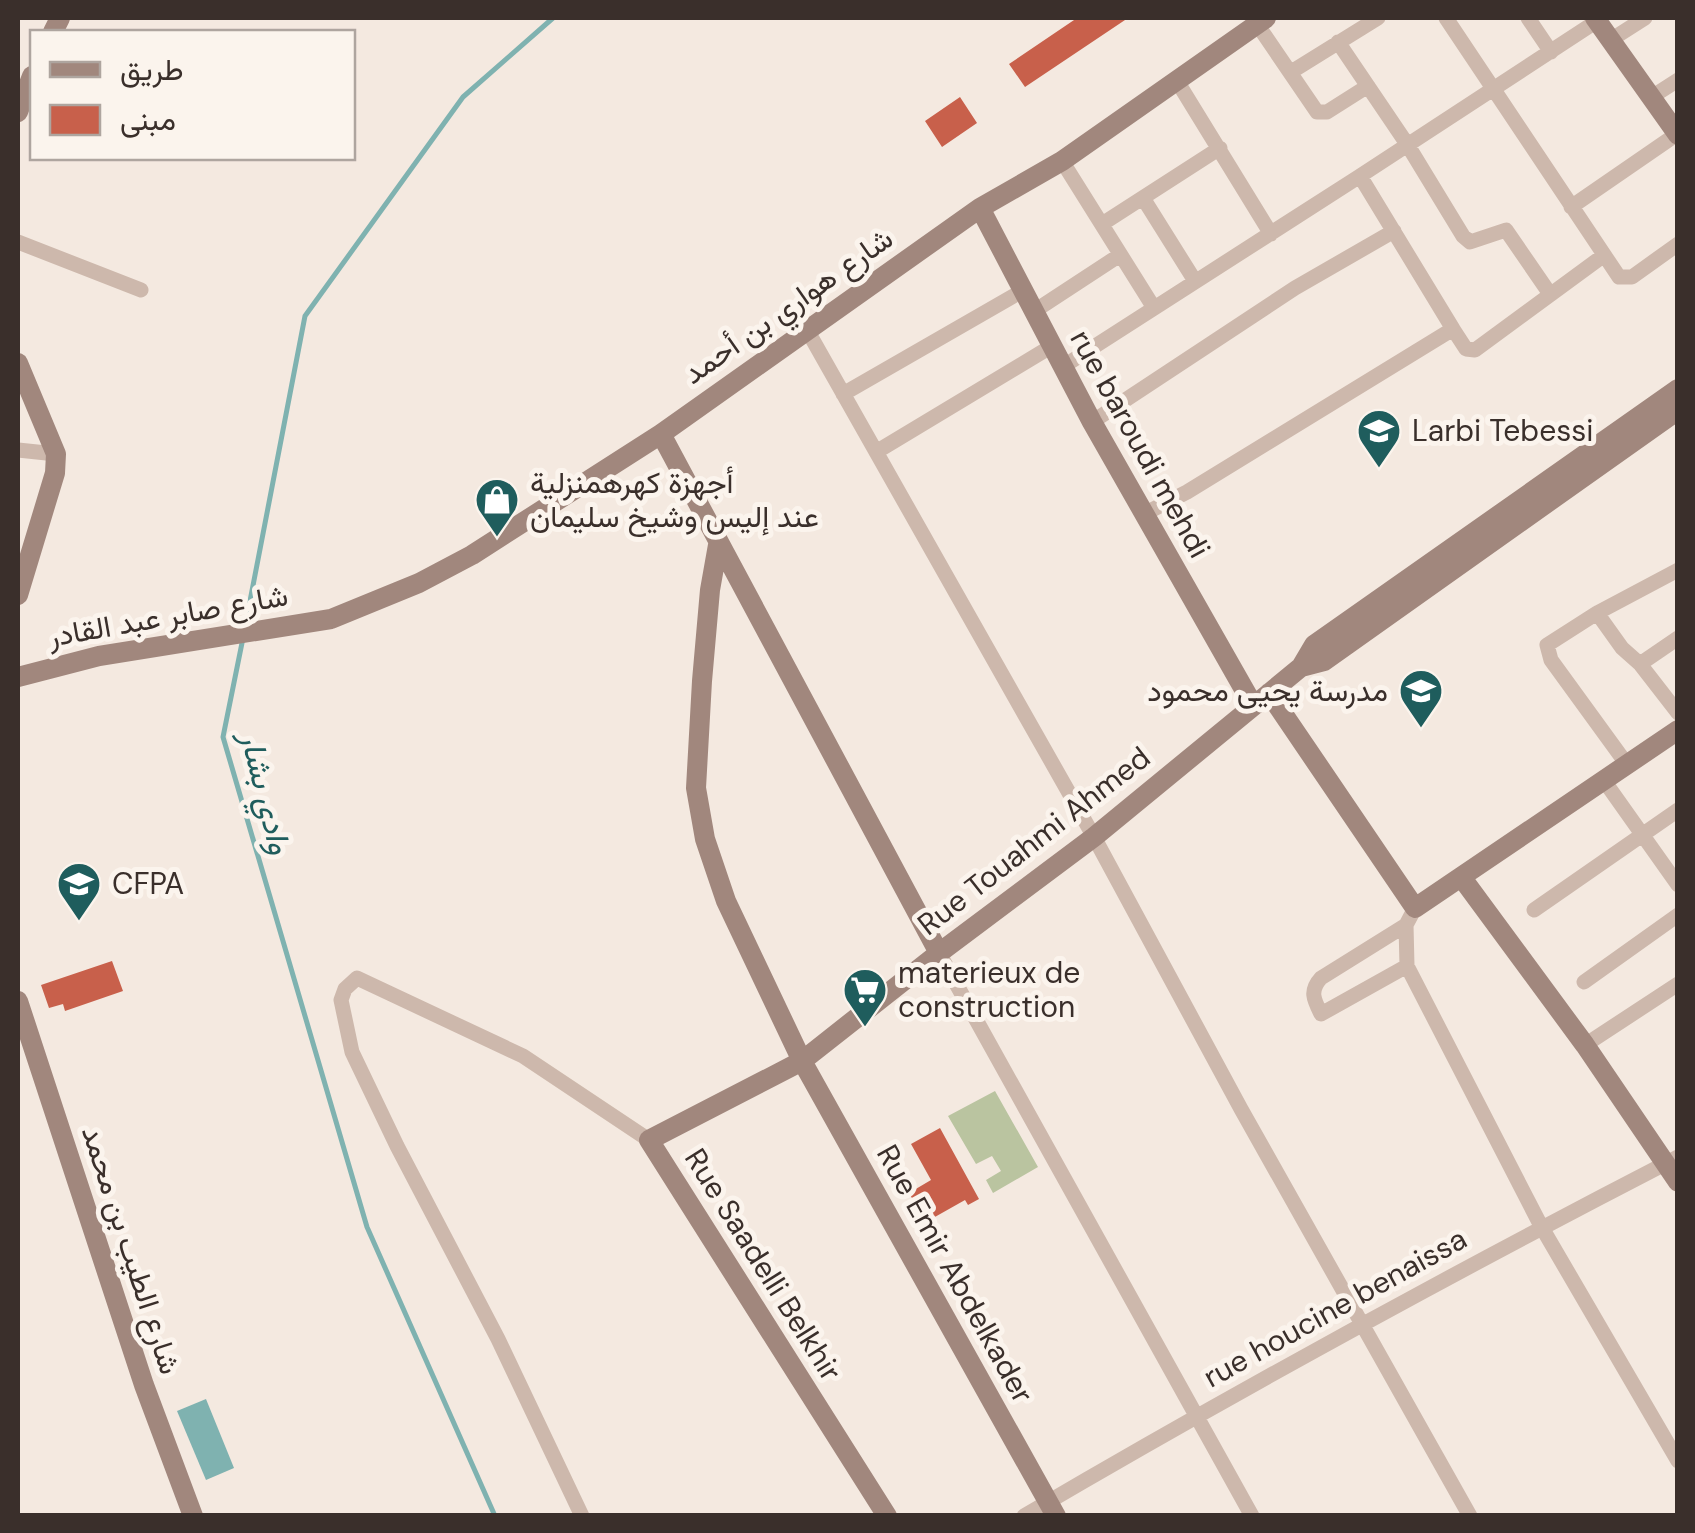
<svg xmlns="http://www.w3.org/2000/svg" width="1695" height="1533" viewBox="0 0 1695 1533" font-family="'DM Sans',Vazirmatn,sans-serif">
<style>
.green{fill:#bac4a0}
.water{fill:#7fb2b0}
.lines{fill:none;stroke-linecap:round;stroke-linejoin:round}
.stream{stroke:#7fb2b0;stroke-width:5}
.building{fill:#c8604b}
.street{stroke:#cdb8ac;stroke-width:15}
.secondary{stroke:#a1877d;stroke-width:20}
.labels{text-anchor:middle;stroke-width:10;stroke-linejoin:round;paint-order:stroke}
.street-label{font-size:30px;fill:#3a2f2b;stroke:#fbf4ed}
.poi-label{font-size:30px;fill:#3a2f2b;stroke:#fbf4ed;text-anchor:start}
.water-label{font-size:32px;font-style:italic;fill:#1f5d5d;stroke:#fbf4ed}
</style>
<rect width="100%" height="100%" fill="#f4e9e0"/>
<!-- green -->
<path class="green" d="M995,1091l43,76 -45,26 -7,-13 15,-9 -9,-15 -16,8 -28,-48z"/>
<!-- water -->
<path class="water" d="M206,1399l28,69 -28,12 -29,-69z"/>
<g class="lines">
<!-- stream -->
<path class="stream" d="M245,627l60,-311 158,-219 90,-79
M243,638l-20,99 144,490 128,289"/>
</g>
<!-- building -->
<path class="building" d="M1077,18h51l-103,69 -16,-23z
M960,97l17,26 -35,24 -17,-26z
M112,961l11,30 -58,20 -2,-7 -14,4 -8,-23z
M940,1128l39,71 -11,6 -3,-5 -39,22 -17,-29 22,-13 -20,-36z"/>
<g class="lines">
<!-- street -->
<path class="street" d="M1446,18l173,259h13l46,-33
M1528,18l23,34
M1257,24l60,88h10l41,-26
M1609,41l36,-23
M1338,42l69,102 56,92 7,6 36,-12 44,64
M1291,72l87,-54
M1177,81l94,153
M1650,98l28,-18
M1062,161l92,147
M1360,176l237,-155
M1143,198l52,83
M1571,207l106,-73
M1102,224l118,-76
M18,242l123,48
M1033,312l87,-57
M806,328l288,509 147,272 229,407
M1453,329l13,20 9,1 128,-94
M1064,366l296,-190 93,153 -266,163 -43,22
M843,394l179,-103
M1092,422l203,-134 99,-57
M18,450l38,4
M876,452l176,-106
M1597,613l25,35 18,16 38,-26
M1640,664l38,49
M1628,766l-77,-106 -4,-15 50,-32 81,-43
M1605,782l73,103
M1534,910l144,-100
M1406,925l-85,53c-12,13 -7,22 0,36l86,-48 -1,-41 9,-17
M939,953l313,563
M1407,966l134,260 137,235
M1584,982l94,-67
M1585,1045l93,-61
M582,1516l-84,-177 -101,-193 -45,-94 -11,-52 4,-11 12,-11 166,78 126,84
M1024,1516c215,-126 433,-245 654,-359"/>
<!-- secondary -->
<path class="secondary" d="M1595,18l83,117
M53,32l7,-14
M18,112l14,-36
M980,208l112,214 161,283
M18,363l38,91 -1,19 -37,122
M661,434l278,519
M718,545l-8,45 -8,91 -6,107 9,51 21,62 76,160 254,455
M1301,667l23,-6 354,-251
M18,677l81,-21 232,-37 88,-36 53,-28 189,-121 319,-226 82,-47 204,-143
M1269,693l146,215 263,-178
M1462,878l123,167 93,137
M18,1001l126,384 49,131
M887,1516l-238,-376 153,-79 137,-108 155,-116 207,-170 13,-22 364,-256"/>
</g>
<!-- icons -->
<defs>
<symbol id="school-pin" viewBox="-11 -11 22 30"><path d="M0 17L-7.5 6A9.5 9.5 0 1 1 7.5 6Z" fill="#1f5d5d" stroke="#fbf4ed"/><path d="M0-5L7-2L0 1L-7-2ZM-4 1L0 2.5L4 1V4Q0 6-4 4Z" fill="#fff"/></symbol>
<symbol id="shop-pin" viewBox="-11 -11 22 30"><path d="M0 17L-7.5 6A9.5 9.5 0 1 1 7.5 6Z" fill="#1f5d5d" stroke="#fbf4ed"/><path d="M-5-2.5h2.3a2.7 3.5 0 0 1 5.4 0H5L5.5 6h-11ZM-1.5-2.5h3a1.5 2.3 0 0 0-3 0Z" fill="#fff"/></symbol>
<symbol id="university-pin" viewBox="-11 -11 22 30"><path d="M0 17L-7.5 6A9.5 9.5 0 1 1 7.5 6Z" fill="#1f5d5d" stroke="#fbf4ed"/><path d="M0-5L7-2L0 1L-7-2ZM-4 1L0 2.5L4 1V4Q0 6-4 4Z" fill="#fff"/></symbol>
<symbol id="supermarket-pin" viewBox="-11 -11 22 30"><path d="M0 17L-7.5 6A9.5 9.5 0 1 1 7.5 6Z" fill="#1f5d5d" stroke="#fbf4ed"/><path d="M-6-5.5h2.5l.6 2H6L4.5 2H-2.5L-4.4-4H-6ZM-1.5 3.2a1.3 1.3 0 1 0 .1 0ZM3 3.2a1.3 1.3 0 1 0 .1 0Z" fill="#fff"/></symbol>
</defs>
<g fill-rule="evenodd">
<use href="#school-pin" x="1354" y="406" width="50" height="68"/>
<use href="#shop-pin" x="472" y="475" width="50" height="68"/>
<use href="#school-pin" x="1396" y="666" width="50" height="68"/>
<use href="#university-pin" x="54" y="859" width="50" height="68"/>
<use href="#supermarket-pin" x="840" y="965" width="50" height="68"/>
</g>
<g class="labels">
<!-- street labels -->
<g class="street-label">
<text transform="translate(788 306) rotate(-35)" y="10">شارع هواري بن أحمد</text>
<text transform="translate(1140 444) rotate(61)" y="10">rue baroudi mehdi</text>
<text transform="translate(168 616) rotate(-10)" y="10">شارع صابر عبد القادر</text>
<text transform="translate(1034 841) rotate(-38)" y="10">Rue Touahmi Ahmed</text>
<text transform="translate(131 1250) rotate(72)" y="10">شارع الطيب بن محمد</text>
<text transform="translate(763 1265) rotate(58)" y="10">Rue Saadelli Belkhir</text>
<text transform="translate(955 1274) rotate(61)" y="10">Rue Emir Abdelkader</text>
<text transform="translate(1335 1308) rotate(-29)" y="10">rue houcine benaissa</text>
</g>
<!-- poi labels -->
<g class="poi-label">
<text x="1412" y="441">Larbi Tebessi</text>
<text x="530" y="493">أجهزة كهرهمنزلية<tspan x="530" dy="34">عند إليس وشيخ سليمان</tspan></text>
<text x="1388" y="701" text-anchor="end">مدرسة يحيى محمود</text>
<text x="112" y="894">CFPA</text>
<text x="898" y="983">materieux de<tspan x="898" dy="34">construction</tspan></text>
</g>
<!-- water labels -->
<g class="water-label">
<text transform="translate(266 793) rotate(76)" y="11">وادي بشار</text>
</g>
</g>
<!-- border -->
<rect width="1695" height="1533" fill="none" stroke="#3a2f2b" stroke-width="40"/>
<!-- legend -->
<rect x="30" y="30" width="325" height="130" fill="#fbf4ed" stroke="#aea59f" stroke-width="2.5"/>
<rect x="50" y="62" width="50" height="15" fill="#a1877d" stroke="#aea59f" stroke-width="2.5"/>
<text x="120" y="80" font-size="30" fill="#3a2f2b">طريق</text>
<rect x="50" y="105" width="50" height="30" fill="#c8604b" stroke="#aea59f" stroke-width="2.5"/>
<text x="120" y="130" font-size="30" fill="#3a2f2b">مبنى</text>
</svg>
